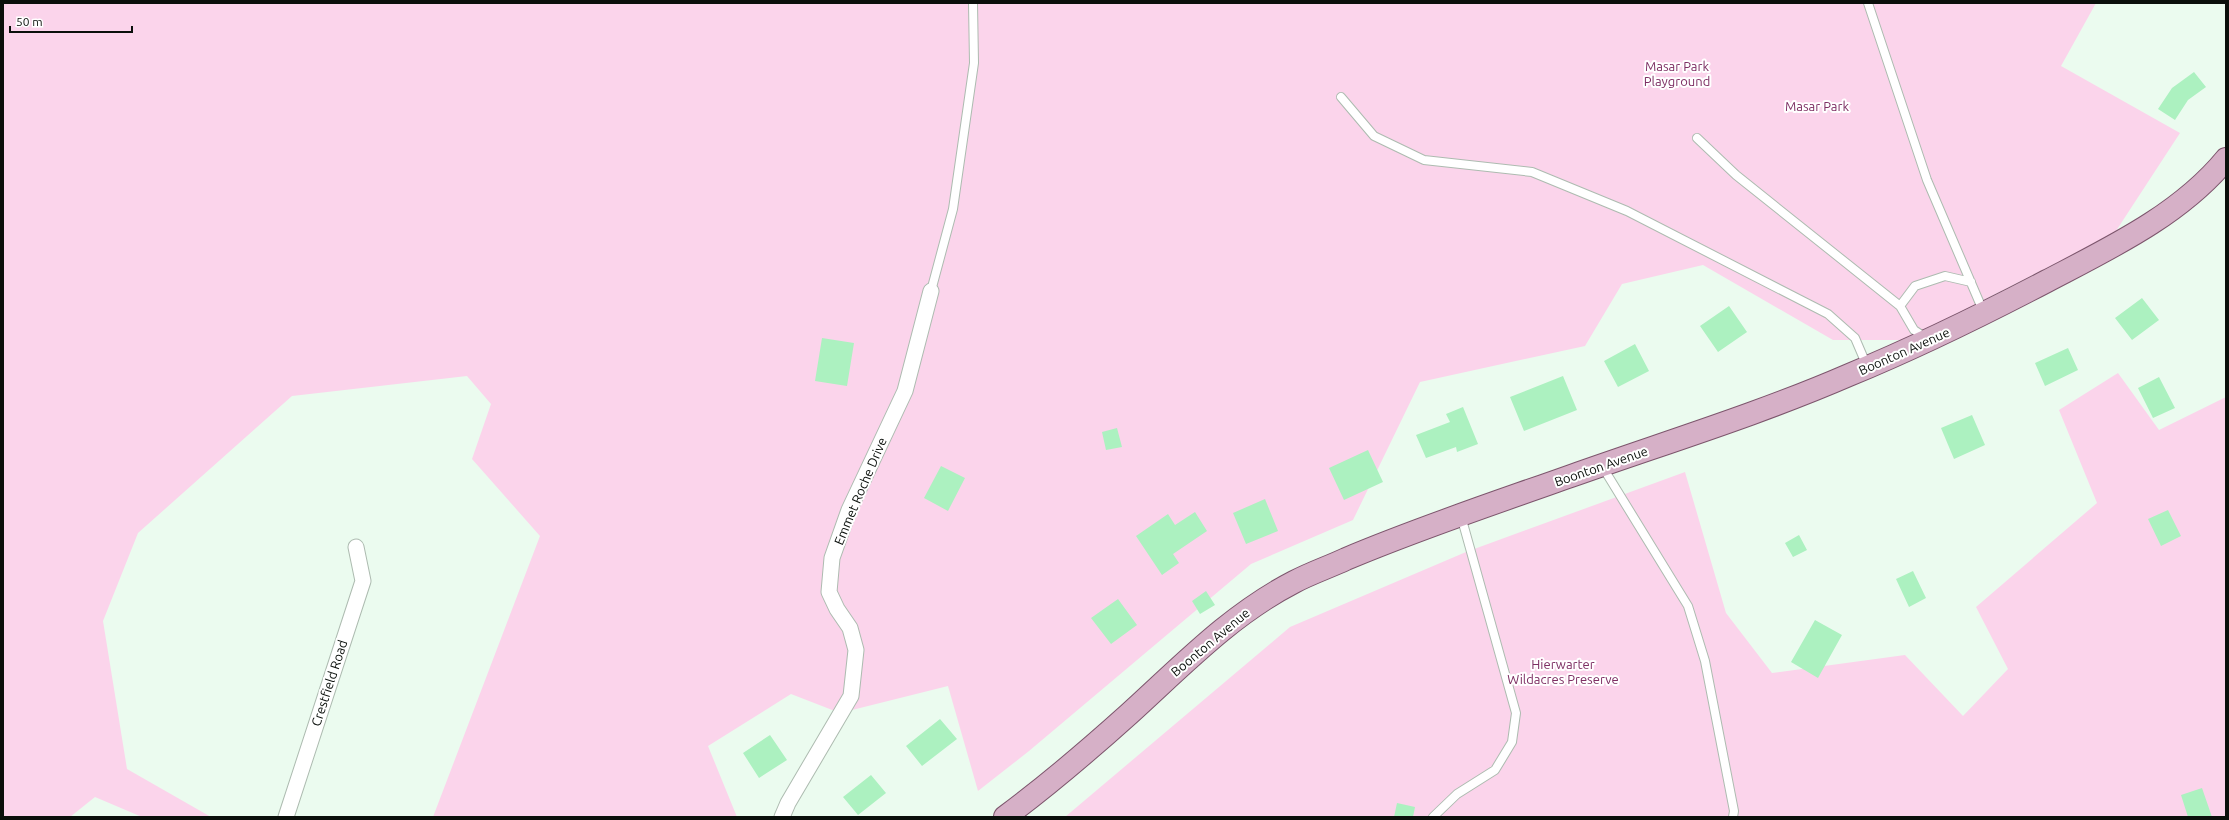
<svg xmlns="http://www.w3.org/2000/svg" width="2229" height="820" viewBox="0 0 2229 820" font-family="Ubuntu,sans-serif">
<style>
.green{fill:#fbd4eb}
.building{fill:#acf1c0}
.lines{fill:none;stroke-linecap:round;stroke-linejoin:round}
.lane-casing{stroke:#adbbb0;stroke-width:10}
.street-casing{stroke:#adbbb0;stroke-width:17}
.primary-casing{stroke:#7c556c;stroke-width:24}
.lane{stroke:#fff;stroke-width:8}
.street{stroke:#fff;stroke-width:15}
.primary{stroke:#d6b0c7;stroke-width:22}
.labels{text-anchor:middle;stroke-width:4;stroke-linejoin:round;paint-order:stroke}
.park-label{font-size:13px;fill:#7d2e63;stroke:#fff}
.street-label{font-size:13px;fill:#0a0f0b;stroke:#fff}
</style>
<rect width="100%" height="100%" fill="#ebfbef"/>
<!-- green -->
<path class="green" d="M3,3h2093l-35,63 119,67 -66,101 -209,106h-72l-130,-75 -81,19 -37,62 -165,36 -67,138 -102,44 -222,187 -51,40 -30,-105 -108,27 -49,-19 -83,52 29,71h-304l107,-281 -68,-77 19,-55 -24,-28 -175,20 -154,137 -35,88 24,148 84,48h-69l-47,-20 -25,20h-67z
M2118,373l41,57 67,-33v420h-1161l225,-190 176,-75 219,-80 41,141 46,60 133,-18 58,61 45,-47 -32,-62 121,-104 -38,-93z"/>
<!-- building -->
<path class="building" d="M2194,72l12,15 -18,13 -13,20 -17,-11 14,-21z
M2142,298l17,22 -27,20 -17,-22z
M1729,306l18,26 -29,20 -18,-26z
M822,338l32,5 -7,43 -32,-5z
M1635,344l14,27 -31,16 -14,-26z
M2068,348l10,22 -33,16 -10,-23z
M1563,376l14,34 -53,21 -14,-34z
M2159,377l16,31 -22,10 -15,-30z
M1463,407l15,37 -21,8 -1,-5 -30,11 -10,-23 34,-13 -4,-8z
M1972,415l13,30 -31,14 -13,-31z
M1117,428l5,19 -16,3 -4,-18z
M1368,450l15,32 -39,18 -15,-32z
M941,466l24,12 -17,33 -24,-13z
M1265,499l13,32 -32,13 -13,-31z
M2168,510l13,26 -20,10 -13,-27z
M1195,512l12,19 -34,23 6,9 -17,12 -26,-39 32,-22 7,11z
M1799,535l8,15 -14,7 -8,-14z
M1913,571l13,27 -17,9 -13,-28z
M1206,591l9,14 -15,9 -8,-13z
M1118,599l19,26 -26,19 -20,-26z
M1815,620l27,15 -24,43 -27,-16z
M940,719l17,20 -35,27 -16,-20z
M770,735l17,25 -28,18 -16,-25z
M871,775l15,18 -28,22 -15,-18z
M2202,788l10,29h-24l-7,-22z
M1397,803l18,4 -2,10h-19z"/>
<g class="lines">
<defs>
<path id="lane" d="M1868,3l59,177 57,133
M1341,97l33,39 50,24 108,12 95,39 201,103 27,24 12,28
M1697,138l39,37 164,131
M931,291l22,-82 21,-146 -1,-60
M1926,338l-12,-8 -14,-24 15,-20 30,-10 26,6
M1602,466l86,140 17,55 29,150 -1,6
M1433,817l24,-23 38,-24 17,-28 4,-29 -55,-197"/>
<path id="street" d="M286,817l77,-236 -7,-34
M782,817l6,-14 63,-107 5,-46 -6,-22 -13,-19 -8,-17 3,-34 17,-48 56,-119 26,-100"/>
<path id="primary" d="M1005,817c43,-32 84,-67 124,-103 53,-48 101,-99 165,-132 17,-9 35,-15 52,-23 73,-31 149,-56 225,-83 93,-33 188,-62 278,-101 68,-28 133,-60 198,-94 63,-33 133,-66 179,-122"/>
</defs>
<!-- lane casing -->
<use href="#lane" class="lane-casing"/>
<!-- street casing -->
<use href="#street" class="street-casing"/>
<!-- primary casing -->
<use href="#primary" class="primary-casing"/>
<!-- lane -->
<use href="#lane" class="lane"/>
<!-- street -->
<use href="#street" class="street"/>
<!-- primary -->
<use href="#primary" class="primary"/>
</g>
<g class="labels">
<!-- park labels -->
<g class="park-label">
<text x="1677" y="71">Masar Park<tspan x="1677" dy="15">Playground</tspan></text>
<text x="1817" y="111">Masar Park</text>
<text x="1563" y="669">Hierwarter<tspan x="1563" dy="15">Wildacres Preserve</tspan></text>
</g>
<!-- street labels -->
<g class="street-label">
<text transform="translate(1904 351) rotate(-24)" y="5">Boonton Avenue</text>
<text transform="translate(1601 466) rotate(-19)" y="5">Boonton Avenue</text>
<text transform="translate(860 491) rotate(-67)" y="5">Emmet Roche Drive</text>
<text transform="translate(1210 642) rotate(-40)" y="5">Boonton Avenue</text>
<text transform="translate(329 683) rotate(-72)" y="5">Crestfield Road</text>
</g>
</g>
<!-- border -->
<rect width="2229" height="820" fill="none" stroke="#0a0f0b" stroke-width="8"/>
<!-- scale -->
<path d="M10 26v6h122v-6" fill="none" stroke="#0a0f0b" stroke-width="2"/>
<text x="16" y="26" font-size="12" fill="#0a0f0b" stroke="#ffffff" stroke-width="3" paint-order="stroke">50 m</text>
</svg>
